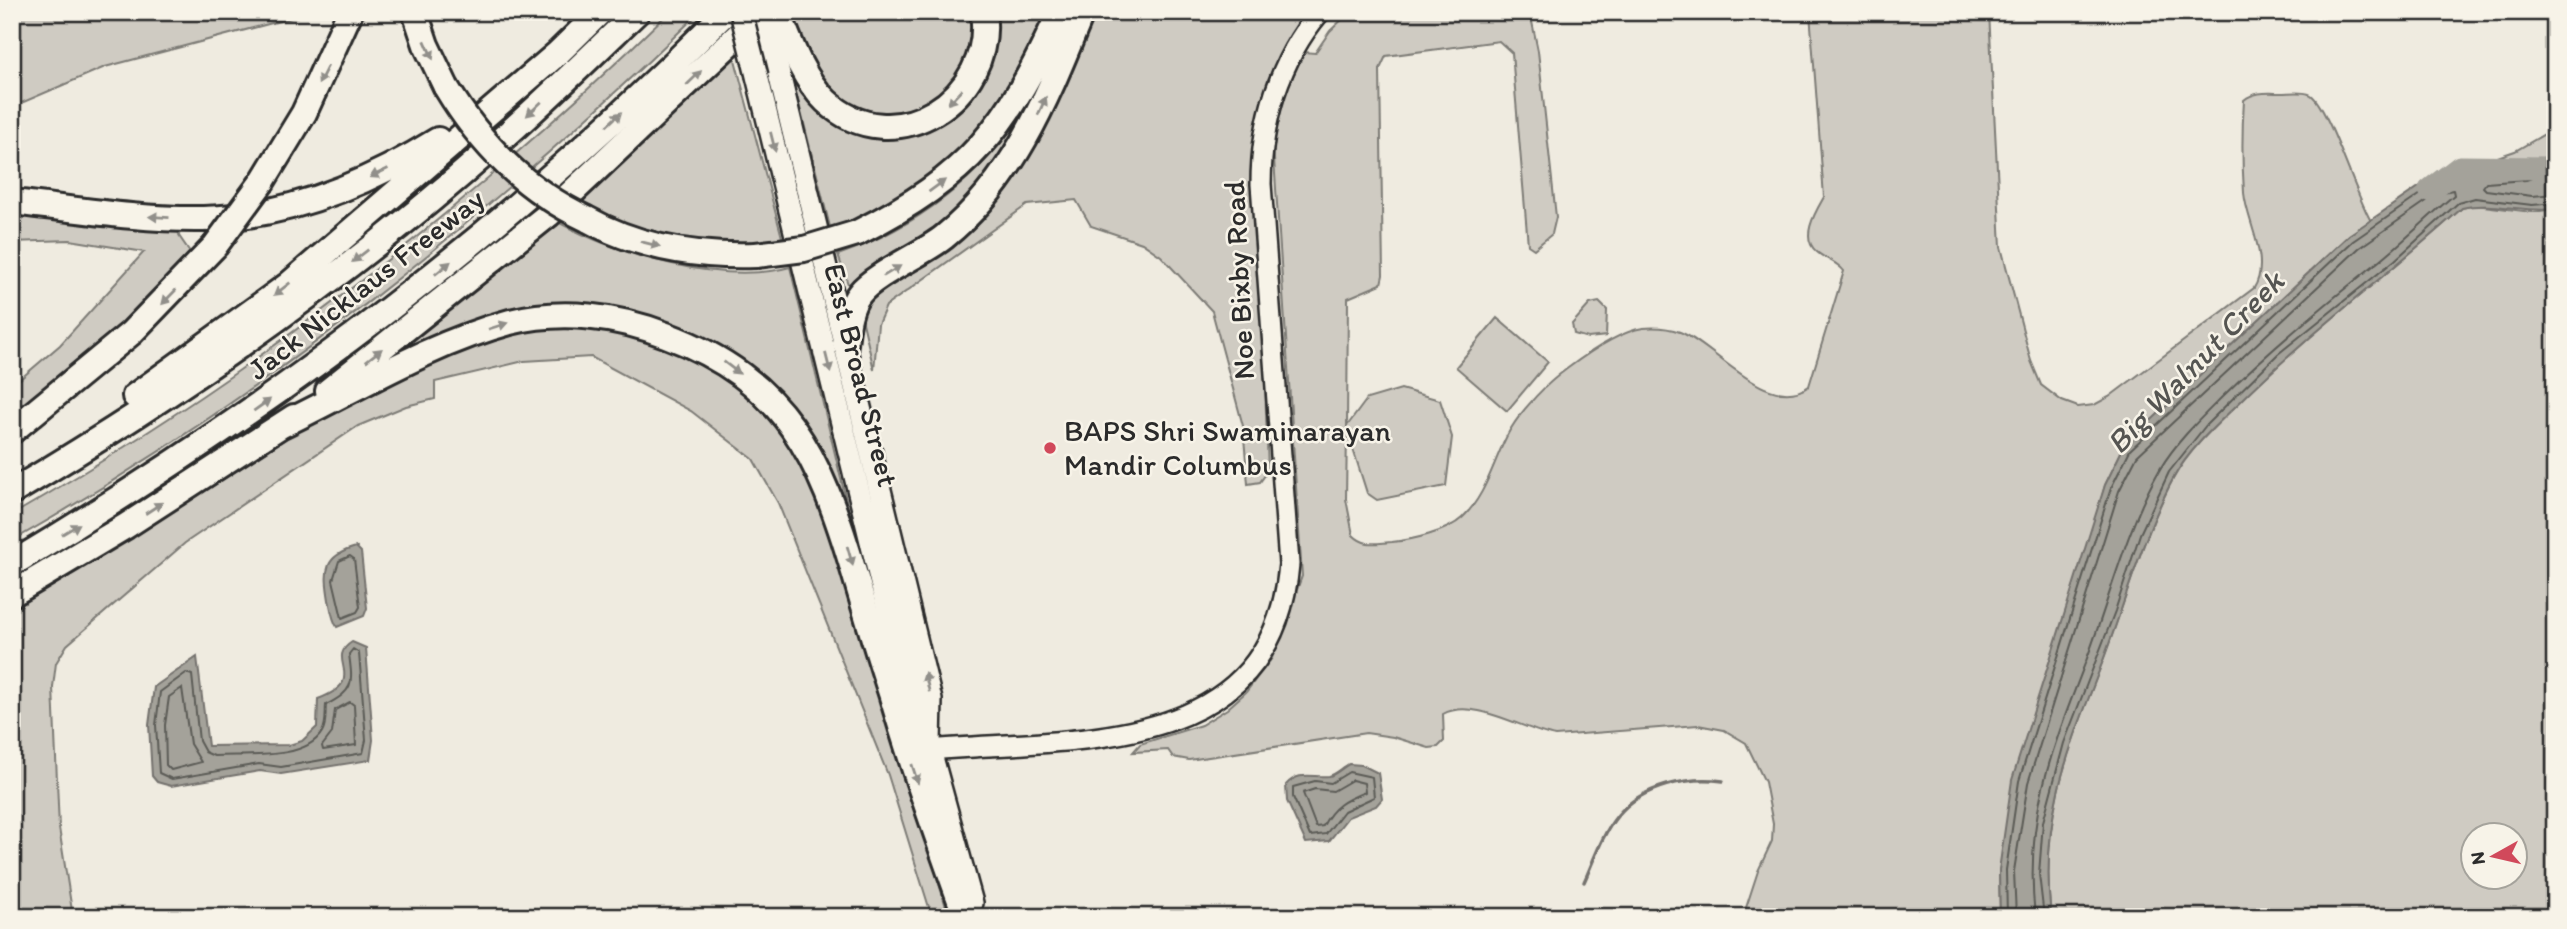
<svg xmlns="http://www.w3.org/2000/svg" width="2567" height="929" viewBox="0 0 2567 929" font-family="Itim,sans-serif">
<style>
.green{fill:#cfcbc2;stroke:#7d7b76;stroke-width:2;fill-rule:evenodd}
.water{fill:#a4a29a;stroke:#74726e;stroke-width:2}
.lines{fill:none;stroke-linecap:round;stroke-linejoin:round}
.shore{stroke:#5b5b57;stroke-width:2}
.stream{stroke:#74726e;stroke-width:3.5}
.river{stroke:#a4a29a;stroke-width:23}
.secondary-casing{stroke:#2b2b2b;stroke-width:24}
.primary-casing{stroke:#2b2b2b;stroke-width:26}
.highway-casing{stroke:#2b2b2b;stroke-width:30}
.secondary{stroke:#f7f3e8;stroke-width:19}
.primary{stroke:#f7f3e8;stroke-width:21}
.highway{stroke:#f7f3e8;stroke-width:24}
.primary-bridge-casing{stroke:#2b2b2b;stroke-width:26;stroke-linecap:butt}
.highway-bridge-casing{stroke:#2b2b2b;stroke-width:30;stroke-linecap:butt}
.primary-bridge{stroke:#f7f3e8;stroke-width:21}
.highway-bridge{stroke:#f7f3e8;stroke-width:24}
.oneway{fill:#918f8a}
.poi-dot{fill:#d1495b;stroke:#f7f3e8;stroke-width:2.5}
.labels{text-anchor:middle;stroke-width:5;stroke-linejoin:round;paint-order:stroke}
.street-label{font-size:30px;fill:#2b2b2b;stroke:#f7f3e8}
.poi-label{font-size:30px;fill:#2b2b2b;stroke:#f7f3e8;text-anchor:start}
.water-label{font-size:32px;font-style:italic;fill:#555552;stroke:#f7f3e8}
</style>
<rect width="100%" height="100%" fill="#efebe0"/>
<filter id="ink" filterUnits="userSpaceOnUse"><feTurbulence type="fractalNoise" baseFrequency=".0143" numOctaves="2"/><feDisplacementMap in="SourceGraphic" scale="14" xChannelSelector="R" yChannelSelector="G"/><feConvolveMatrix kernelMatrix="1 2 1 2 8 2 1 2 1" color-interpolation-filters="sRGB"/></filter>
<g filter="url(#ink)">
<!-- green -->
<path class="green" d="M12,12h302l-209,55 -93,40z
M669,12h31c-209,203 -434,385 -688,529v-26c238,-137 460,-310 657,-503z
M789,12h181c15,59 -50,122 -108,100 -12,-4 -27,-15 -36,-23 -10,-8 -30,-62 -37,-77z
M990,12h60l-19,42 -53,83 -78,65 -69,29 -39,-155 3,-1 25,32 116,15z
M1090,12h220l-29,47 -20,205 7,207 -8,11 -12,2 -5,-58 -31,-115 -51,-55 -19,-13 -51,-17 -15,-26 -49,5 -141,101 -8,18 -4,46 -13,-56 6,-18 92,-61z
M1350,12h180l8,39 18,166 -4,17 -18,15 -6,-4 -16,-192 -13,-12 -113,15 -6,13 3,206 -2,9 -33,14 -1,128 20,-27 34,-10 39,11 12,37 -6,49 -69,14 -10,-7 -20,-63 -1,69 7,36c12,12 23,8 39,7 20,-2 55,-10 70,-24 25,-23 32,-60 48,-88 14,-23 36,-46 58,-62 20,-15 50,-36 75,-40 11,-1 26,0 37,4 35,13 88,84 129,54l35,-115c-8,-10 -18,-11 -27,-19 -18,-14 -1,-41 7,-55l-14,-185h179l12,235 30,114 10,24 21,16 16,6 16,-2 15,-8 145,-109c17,-28 -7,-65 -10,-95 -2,-30 -2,-64 0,-93 11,-9 24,-7 37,-7 8,0 20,-2 28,1 17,5 48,105 62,127l-22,14 -225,211 -19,39 -106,385 1,47h-257l15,-46 14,-30 1,-17 -8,-42 -19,-39 -22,-13 -26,-5 -143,11c-32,-6 -82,-39 -112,-22l1,27 -6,6 -9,1 -36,-11 -27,-4 -177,27 -16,-3 -5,-7 -35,2 7,-8 61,-19 26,-16 19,-17 26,-34 30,-82 -29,-432 12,-50 19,-42 11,1 15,-22z
M733,52l50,189 -53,5 -94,-15 -59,-28z
M1038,89l-10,33 -68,92 -110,76 -12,-35c87,-31 154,-86 200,-166z
M2555,128v26l-32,11 -61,4 53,-18z
M2475,205l57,7 23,-3v708h-504c-11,-96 14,-158 48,-246 25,-64 42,-132 74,-192 16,-29 43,-54 66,-76 70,-70 150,-129 223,-195zM2472,834h42v42h-42z
M12,209l168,19 -1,8 13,19 -62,68 -118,94v-31l48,-41 84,-93 -74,-12 -58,2z
M556,221c61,33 165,65 234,46l73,303 -83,-169 -180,-90 -221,53z
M1599,302l8,8 -1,26 -18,2 -14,-4 -2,-10 18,-20z
M1497,318l51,44 -41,49 -51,-44z
M597,325l113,36 65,57 49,81 125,418h-17l-44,-142 -110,-272 -25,-44 -62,-48 -100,-54 -67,4 -89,21v17l-29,7 -48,20 -173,117 -118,102 -11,18 -3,24 6,141 14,89h-51l-10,-58v-250l198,-121 124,-81 92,-45 91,-32z"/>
<!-- water -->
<path class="water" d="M2555,154v55c-31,4 -64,-8 -93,-1 -73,66 -153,125 -223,195 -23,22 -51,47 -66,76 -32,60 -49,128 -74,192 -34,88 -59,150 -48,246h-51l-1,-47 13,-90 93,-295 19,-39 225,-211 83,-57 30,-9 61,-4z
M356,547l5,5 6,56 -3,8 -27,11c-5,-8 -6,-18 -8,-27 -5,-30 -5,-44 27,-53z
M352,642l14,6 7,92 -3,20 -89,14 -21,-3 -89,15 -14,-4 -5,-6 -3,-51 5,-38 43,-30 11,89 81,-1 13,-4 15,-14 1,-28c53,-20 5,-39 34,-57z
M1349,764l13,1 16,8 4,26 -6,7 -28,11 -19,24 -23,2 -19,-42 -1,-16c13,-15 27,-7 43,-9 6,-1 14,-9 20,-12z"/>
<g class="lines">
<!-- shore -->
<path class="shore" d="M2555,170l-29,10 -40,3 -3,4 3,3 46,6 23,-2
M350,556l4,3 6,48 -3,5 -15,6 -9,-38 6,-19z
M353,649l6,4 7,87 -3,13 -82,14 -22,-3 -87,15 -13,-6 -3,-48 4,-33 26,-19 6,2 7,66 6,11 9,4c30,-2 91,5 108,-24 5,-8 3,-19 4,-27 28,-15 27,-20 23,-51z
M182,688l8,56 11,18 -30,8 -5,-5 -1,-40 4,-28z
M350,702l4,3 2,40 -33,5 -1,-4 10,-13 3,-23z
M1349,772l23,5 2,20 -30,14 -18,23 -16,2 -17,-39v-10l22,-6 16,2z
M1352,780l12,3 1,9c-20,8 -32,14 -42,34l-7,1 -13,-34 12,-4 18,2z
M2007,917l-1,-47 13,-89 92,-293 19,-38 223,-209 81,-56 30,-9 61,-4 30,-11
M2016,917l-2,-46 14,-88 91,-292 18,-35 222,-208 79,-55 15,-3 1,5c-26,22 -50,46 -76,67 -54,43 -106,86 -156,135 -21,21 -46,45 -62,72 -34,59 -50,129 -74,192 -35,91 -62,156 -51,256
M2044,917l-5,-43 4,-52 21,-79 51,-132 25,-77 29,-62 38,-48 71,-70 117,-94 63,-57 17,-5 57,7 23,-2"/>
<!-- stream -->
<path class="stream" d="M1584,882c10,-22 18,-48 34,-67 24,-29 70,-39 105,-34"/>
<!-- river -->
<path class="river" d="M2430,190l30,-23 87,1 8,-2"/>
<defs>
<path id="secondary" d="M930,750c143,-13 343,8 359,-186l-28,-380c0,-62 18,-124 59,-172"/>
<path id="primary" d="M764,12l167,688 -1,43
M757,76l154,629 19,45 42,153"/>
<path id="highway" d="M415,12l11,33 20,42
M778,12c12,30 24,66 48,89 67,63 170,-3 157,-89
M262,182l42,-69 46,-101
M12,202c63,7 128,18 191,17 85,-2 164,-35 235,-79
M587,219c52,29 110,38 169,36
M857,233c113,-57 152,-107 203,-221
M845,344c2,-17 4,-38 15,-51 15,-19 63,-39 84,-56 72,-58 104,-142 138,-225
M328,391l220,-176 215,-203
M135,396l152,-110 271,-233 42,-41
M280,426c75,-36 149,-82 230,-104 52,-13 107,-6 156,13 120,45 154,122 188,237 12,41 24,81 37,121 22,76 48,150 75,224
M12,431l119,-98 84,-87
M12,492c170,-101 334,-215 482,-346 49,-43 96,-89 143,-134
M12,564c266,-159 495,-332 714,-552
M12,594l114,-68 168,-109"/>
</defs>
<!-- secondary casing -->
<use href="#secondary" class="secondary-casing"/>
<!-- primary casing -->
<use href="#primary" class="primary-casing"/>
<!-- highway casing -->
<use href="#highway" class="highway-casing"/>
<!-- secondary -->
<use href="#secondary" class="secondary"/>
<!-- primary -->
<use href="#primary" class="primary"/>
<!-- highway -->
<use href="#highway" class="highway"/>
<defs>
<path id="primary-bridge" d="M741,12l16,64"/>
<path id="highway-bridge" d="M446,87c35,58 79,103 141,132
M215,246l47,-64
M756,255l48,-6 53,-16"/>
</defs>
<!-- primary-bridge casing -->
<use href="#primary-bridge" class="primary-bridge-casing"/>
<!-- highway-bridge casing -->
<use href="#highway-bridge" class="highway-bridge-casing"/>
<!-- primary-bridge -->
<use href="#primary-bridge" class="primary-bridge"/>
<!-- highway-bridge -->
<use href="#highway-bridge" class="highway-bridge"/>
</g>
<!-- one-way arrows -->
<defs><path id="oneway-solid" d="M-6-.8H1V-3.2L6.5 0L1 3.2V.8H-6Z" transform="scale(1.75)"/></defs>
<g class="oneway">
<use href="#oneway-solid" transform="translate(429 50) rotate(66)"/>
<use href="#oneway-solid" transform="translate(323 75) rotate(117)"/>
<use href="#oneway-solid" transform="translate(694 78) rotate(-44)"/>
<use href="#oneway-solid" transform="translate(955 97) rotate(133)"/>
<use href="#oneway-solid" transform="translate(1042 106) rotate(-66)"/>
<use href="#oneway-solid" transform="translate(534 109) rotate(137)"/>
<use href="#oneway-solid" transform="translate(614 119) rotate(-43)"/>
<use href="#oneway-solid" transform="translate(773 142) rotate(76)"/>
<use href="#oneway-solid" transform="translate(379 173) rotate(154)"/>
<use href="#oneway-solid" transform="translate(937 186) rotate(-36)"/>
<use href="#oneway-solid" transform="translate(159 217) rotate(-177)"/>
<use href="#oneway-solid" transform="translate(650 244) rotate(14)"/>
<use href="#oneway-solid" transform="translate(360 256) rotate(142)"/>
<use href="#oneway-solid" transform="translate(443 268) rotate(-39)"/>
<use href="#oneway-solid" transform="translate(892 271) rotate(-31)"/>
<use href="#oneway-solid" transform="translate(282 289) rotate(142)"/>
<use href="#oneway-solid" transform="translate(169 297) rotate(134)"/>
<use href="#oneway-solid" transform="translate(498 326) rotate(-18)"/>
<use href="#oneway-solid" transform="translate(374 355) rotate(-38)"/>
<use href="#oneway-solid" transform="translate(828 363) rotate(76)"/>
<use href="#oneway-solid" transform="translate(732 368) rotate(37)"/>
<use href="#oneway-solid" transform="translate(262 405) rotate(-35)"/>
<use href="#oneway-solid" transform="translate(154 508) rotate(-33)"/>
<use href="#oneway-solid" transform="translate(71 529) rotate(-31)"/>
<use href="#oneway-solid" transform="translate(850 556) rotate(74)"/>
<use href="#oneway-solid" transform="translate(927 682) rotate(-103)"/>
<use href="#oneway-solid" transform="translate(915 774) rotate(72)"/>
</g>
</g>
<!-- markers -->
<circle class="poi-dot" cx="1050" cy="448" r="7"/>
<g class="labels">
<!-- street labels -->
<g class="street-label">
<text transform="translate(1239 280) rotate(-93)" y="10">Noe Bixby Road</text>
<text transform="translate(366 284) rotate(-38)" y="10">Jack Nicklaus Freeway</text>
<text transform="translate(861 375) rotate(76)" y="10">East Broad Street</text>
</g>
<!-- poi labels -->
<g class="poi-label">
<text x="1064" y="441">BAPS Shri Swaminarayan<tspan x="1064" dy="34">Mandir Columbus</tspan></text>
</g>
<!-- water labels -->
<g class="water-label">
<text transform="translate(2195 362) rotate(-46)" y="11">Big Walnut Creek</text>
</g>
</g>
<!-- margin -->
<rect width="2567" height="929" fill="none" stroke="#f7f3e8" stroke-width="42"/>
<rect x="21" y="21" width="2525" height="887" fill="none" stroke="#2b2b2b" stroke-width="2.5" filter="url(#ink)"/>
<!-- north arrow -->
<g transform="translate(2494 856) rotate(262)"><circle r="33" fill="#f7f3e8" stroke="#a5a39c" stroke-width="2"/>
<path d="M0-5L12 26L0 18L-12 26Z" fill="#d1495b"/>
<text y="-10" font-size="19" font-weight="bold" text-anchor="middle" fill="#2b2b2b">N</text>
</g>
</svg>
